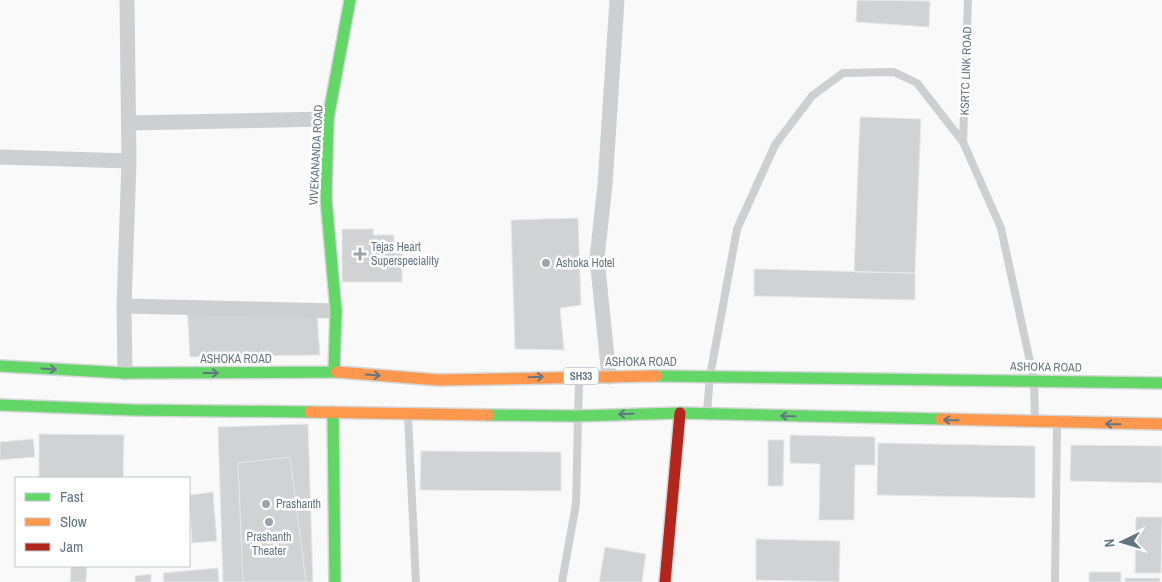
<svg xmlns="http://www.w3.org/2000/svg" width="1162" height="582" viewBox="0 0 1162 582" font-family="'Archivo Narrow',sans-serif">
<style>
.building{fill:#d0d2d3;stroke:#e8e8e8}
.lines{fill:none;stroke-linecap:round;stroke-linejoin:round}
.fast-casing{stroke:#d5d6d7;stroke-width:14}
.slow-casing{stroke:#d5d6d7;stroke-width:14}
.jam-casing{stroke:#d5d6d7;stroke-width:14}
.lane{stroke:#cecfd0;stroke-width:8}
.street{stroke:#cecfd0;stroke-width:15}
.fast{stroke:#63d668;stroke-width:11}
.slow{stroke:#ff974d;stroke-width:11}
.jam{stroke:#b3261e;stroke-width:11}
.oneway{stroke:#657683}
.poi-dot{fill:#99a4ac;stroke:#fff;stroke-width:2}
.labels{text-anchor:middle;stroke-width:5;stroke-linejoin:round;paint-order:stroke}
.shield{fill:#fff;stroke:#939fa8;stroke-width:1}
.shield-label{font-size:11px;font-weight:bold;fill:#657683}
.street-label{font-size:12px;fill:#657683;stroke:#fff}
.poi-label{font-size:12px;fill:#657683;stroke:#fff;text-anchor:start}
</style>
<rect width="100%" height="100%" fill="#f9f9f9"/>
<!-- building -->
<path class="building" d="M857,0l73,1 -1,26 -73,-5z
M860,117l61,2 -6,154 -61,-1z
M578,218l3,87 -21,3 4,42 -49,-1 -4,-129z
M342,229h32l-1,6h21v18h8v29h-60z
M754,269l161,4v27l-161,-4z
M187,307l130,6 3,42 -130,2z
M308,424l5,158h-90l-5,-155z
M39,434l85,1 -1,43h-84z
M790,435l85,2v28h-20l-1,55h-35l1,-56 -30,-1z
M33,439l2,18 -35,3v-18z
M768,440h16l-1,46h-15z
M878,443l157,3v52l-158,-3z
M1071,445l91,1v37l-92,-2z
M421,451l140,1v39l-141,-1z
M290,457l16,125h-63l-5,-119z
M213,492l4,49 -25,2 -3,-48z
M1136,517h26l-1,56h-26z
M756,539l84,2 -1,41 -83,-2z
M605,547l41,7 -4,28h-43z
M71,566h16l-1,16h-16z
M218,568l1,14h-55l-1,-9z
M1089,572h32v10h-32z
M151,574v8h-16v-6z
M1125,578h35v4h-35z"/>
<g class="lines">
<defs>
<path id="fast" d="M0,366l125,7 212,-1
M334,372l2,-61 -10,-113 2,-79 22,-119
M657,376l505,7
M0,405l133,5 177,2
M333,412l2,170
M489,415l88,1 103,-3 261,6"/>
<path id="slow" d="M337,372l102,8 218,-4
M310,412l179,3
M941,419l221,5"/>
<path id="jam" d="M665,582l15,-169"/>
</defs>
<!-- fast casing -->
<use href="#fast" class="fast-casing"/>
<!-- slow casing -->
<use href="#slow" class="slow-casing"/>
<!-- jam casing -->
<use href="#jam" class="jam-casing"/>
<!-- lane -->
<path class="lane" d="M963,142l5,-142
M707,412l3,-36 27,-147 38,-84 37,-49 31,-23 51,-1 23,11 46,59 38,86 33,152 1,39
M408,417l8,165
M562,582l14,-78 3,-126
M1055,582l2,-157"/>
<!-- street -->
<path class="street" d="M129,123l199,-4
M0,157l129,4
M124,306l212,5
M125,373l-1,-67 5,-145 -2,-161
M609,377l-12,-119 8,-73 12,-185"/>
<!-- fast -->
<use href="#fast" class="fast"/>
<!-- slow -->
<use href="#slow" class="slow"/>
<!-- jam -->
<use href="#jam" class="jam"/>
</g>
<!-- one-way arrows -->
<defs><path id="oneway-shaft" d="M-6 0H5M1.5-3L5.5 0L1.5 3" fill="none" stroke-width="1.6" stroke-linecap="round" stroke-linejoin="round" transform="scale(1.25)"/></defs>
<g class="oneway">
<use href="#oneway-shaft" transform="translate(49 369) rotate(4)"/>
<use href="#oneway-shaft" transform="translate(211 373)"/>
<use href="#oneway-shaft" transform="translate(373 375) rotate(4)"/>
<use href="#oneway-shaft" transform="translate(536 377) rotate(-2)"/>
<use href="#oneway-shaft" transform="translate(626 414) rotate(179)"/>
<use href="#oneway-shaft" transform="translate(788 416) rotate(-179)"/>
<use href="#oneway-shaft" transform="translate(951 420) rotate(-179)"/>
<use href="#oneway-shaft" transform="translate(1113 424) rotate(-179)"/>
</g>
<!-- markers -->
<g class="poi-dot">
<path d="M357.5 246.5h5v5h5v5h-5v5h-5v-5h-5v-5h5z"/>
<circle cx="546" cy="263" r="5"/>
<circle cx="266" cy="504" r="5"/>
<circle cx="269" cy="522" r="5"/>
</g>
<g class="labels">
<!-- shield labels -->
<rect class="shield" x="563.5" y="367.5" width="35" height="17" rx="4"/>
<g class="shield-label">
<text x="581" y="380">SH33</text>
</g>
<!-- street labels -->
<g class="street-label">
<text transform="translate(966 71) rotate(-88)" y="4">KSRTC LINK ROAD</text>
<text transform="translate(316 155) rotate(-87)" y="4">VIVEKANANDA ROAD</text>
<text x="236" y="363">ASHOKA ROAD</text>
<text x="641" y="366">ASHOKA ROAD</text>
<text transform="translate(1046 367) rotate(1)" y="4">ASHOKA ROAD</text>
</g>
<!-- poi labels -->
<g class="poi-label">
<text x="371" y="251">Tejas Heart<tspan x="371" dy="14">Superspeciality</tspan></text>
<text x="556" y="267">Ashoka Hotel</text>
<text x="276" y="508">Prashanth</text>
<text x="269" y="541" text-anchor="middle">Prashanth<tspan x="269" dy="14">Theater</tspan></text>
</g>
</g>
<!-- legend -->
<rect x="15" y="477" width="175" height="90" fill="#ffffff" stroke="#c1c8cd"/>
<rect x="25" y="493" width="25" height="8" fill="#63d668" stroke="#c1c8cd"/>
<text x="60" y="502" font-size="15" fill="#657683">Fast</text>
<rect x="25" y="518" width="25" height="8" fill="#ff974d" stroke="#c1c8cd"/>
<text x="60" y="527" font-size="15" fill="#657683">Slow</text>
<rect x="25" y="543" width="25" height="8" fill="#b3261e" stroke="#c1c8cd"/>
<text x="60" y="552" font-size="15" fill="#657683">Jam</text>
<!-- north arrow -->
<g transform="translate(1122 542) rotate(265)" stroke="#ffffff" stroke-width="4" paint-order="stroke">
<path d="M0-4L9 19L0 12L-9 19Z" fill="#657683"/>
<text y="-8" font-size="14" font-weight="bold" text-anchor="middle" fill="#657683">N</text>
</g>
</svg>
